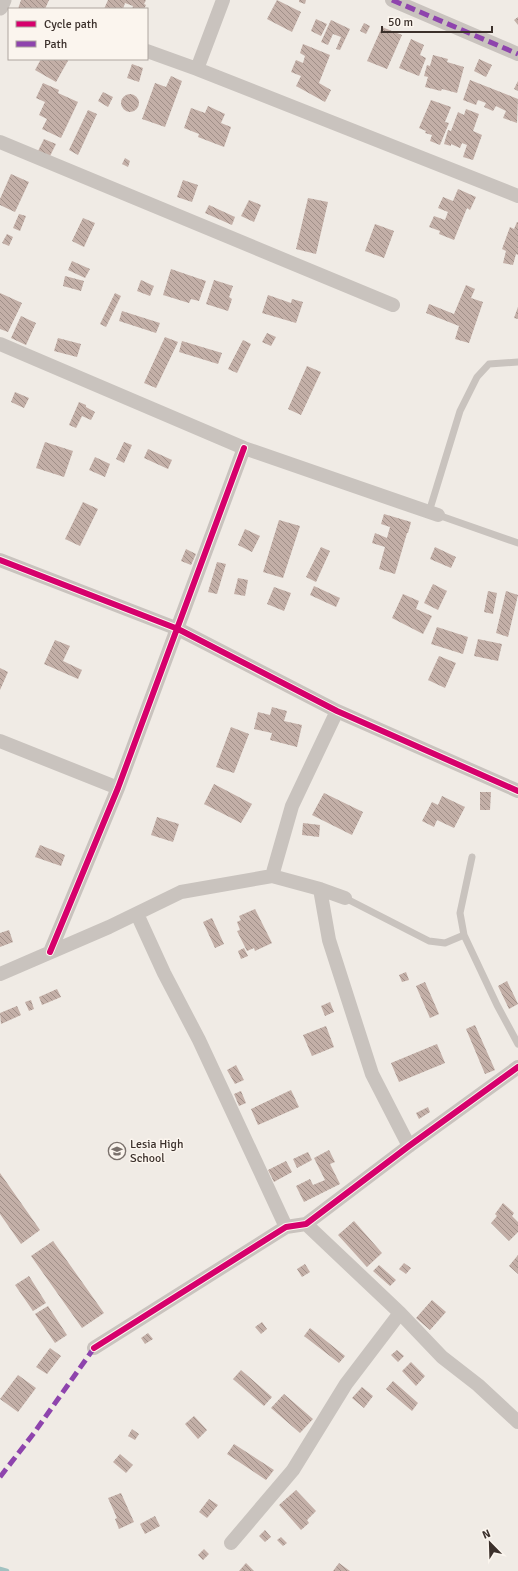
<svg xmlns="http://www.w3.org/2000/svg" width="518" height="1571" viewBox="0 0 518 1571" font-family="Signika,sans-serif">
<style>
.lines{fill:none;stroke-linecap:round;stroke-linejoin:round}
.stream{stroke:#a1c2c1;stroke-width:4.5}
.building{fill:url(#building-back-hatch)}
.service{stroke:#c9c3be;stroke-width:7}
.minor{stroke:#c9c3be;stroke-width:14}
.tertiary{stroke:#c9c3be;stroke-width:17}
.quiet{stroke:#8e44ad;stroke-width:5;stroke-dasharray:10 5;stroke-linecap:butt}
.cycleway-casing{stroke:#fbf5ee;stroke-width:8}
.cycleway{stroke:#d6006c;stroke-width:6}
.labels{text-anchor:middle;stroke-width:3;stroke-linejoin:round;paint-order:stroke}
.poi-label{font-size:12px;fill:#3b302b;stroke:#fbf5ee;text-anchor:start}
</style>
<defs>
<pattern id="building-back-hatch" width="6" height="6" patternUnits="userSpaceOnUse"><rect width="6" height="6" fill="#c3afa7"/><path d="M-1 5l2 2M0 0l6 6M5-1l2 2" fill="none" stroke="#a08f88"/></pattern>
</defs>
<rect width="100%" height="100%" fill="#f0ebe5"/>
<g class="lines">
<!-- stream -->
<path class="stream" d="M0,1569l7,2"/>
</g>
<!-- building -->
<path class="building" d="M21,0h28l-4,9h-27z
M108,0h38l-2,4 2,1 -2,4h-12l1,-3 -8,-3 -2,6h-19z
M277,0l24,12 -9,20 -25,-13z
M299,0h7l-1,4 -6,-2z
M518,17v8l-4,-5z
M316,19l11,5 -6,12 -10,-5z
M331,20l19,9 -10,21 -4,-1 5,-12 -8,-3 -5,11 -7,-3z
M364,23l6,3 -4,8 -6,-3z
M382,27l20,8 -15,34 -20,-8z
M411,39l13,6 -4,10 6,3 -7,18 -20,-8z
M303,44l27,11 -11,28 12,7 -6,12 -29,-16 5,-10 -10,-4 5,-12 7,3 2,-7 -5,-3z
M433,55l15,4 -1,3 17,5 -7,26 -15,-4 -1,2 -16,-4 3,-10 -4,-1 3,-11 3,1z
M41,59h28l-13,23 -21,-12z
M479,59l13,6 -6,12 -12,-6z
M132,64l11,4 -4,14 -12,-4z
M171,76l11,5 -17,46 -23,-8 13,-36 11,4z
M470,80l48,19 -1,24 -14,-5 3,-7 -10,-5 -3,5 -9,-4 2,-4 -8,-3 -2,5 -13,-5z
M518,81v10l-4,-2z
M43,83l16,7 -1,3 20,9 -17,36 -19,-9 5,-10 -8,-4 6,-13 -9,-4z
M103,92l10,5 -5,10 -10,-6z
M121 103a9 9 0 1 1 18 0a9 9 0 1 1-18 0Z
M431,100l20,7 -6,15 4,1 -9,22 -10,-4 2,-6 -7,-2 1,-2 -7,-3z
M208,106l17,8 -4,9 10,4 -7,20 -26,-10 1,-3 -15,-6 7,-20 14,5z
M466,109l13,5 -6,17 9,4 -9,25 -10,-3 4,-12 -5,-2 -2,5 -9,-4v2l-7,-2 4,-14 3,1 7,-19 6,3z
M88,110l9,4 -19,41 -9,-5z
M44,139l12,5 -6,12 -12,-5z
M125,158l5,3 -2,6 -6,-3z
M11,174l18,8 -14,30 -15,-7v-6z
M183,180l15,5 -6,17 -15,-5z
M458,189l18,8 -6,13 -3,-2 -13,32 -15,-6 1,-3 -11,-4 5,-11 11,4 3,-8 -10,-4 5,-11 10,4z
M308,198l20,4 -12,52 -20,-5z
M249,200l12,5 -7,17 -13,-6z
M209,205l26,12 -3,8 -27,-12z
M19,214l7,2 -6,15 -7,-3z
M83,218l12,5 -11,24 -12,-6z
M517,222h1v33l-2,-1 -3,11 -10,-2 3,-12 -4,-2 8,-22 4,2z
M375,224l19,7 -10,27 -19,-7z
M7,234l6,3 -4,9 -7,-3z
M72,261l18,8 -5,9 -17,-8z
M171,269l35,12 -7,20 -8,-2 -2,4 -26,-8z
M65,276l19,5 -3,10 -18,-5z
M141,280l13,6 -4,10 -13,-5z
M214,280l19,6 -4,11 3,2 -4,12 -22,-7z
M466,285l9,4 -4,9 12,4 -14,41 -14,-4 4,-13 -33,-13 3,-9 25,10z
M0,293l22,10 -14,29 -8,-3z
M115,293l6,3 -15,31 -6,-3z
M268,295l23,8 1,-4 11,3 -7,21 -34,-10z
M518,307v12l-4,-1z
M122,311l38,12 -4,10 -37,-12z
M21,316l15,7 -10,22 -15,-7z
M267,333l9,4 -5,9 -9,-4z
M165,337l13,5 -22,46 -12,-5z
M58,338l23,6 -4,13 -23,-6z
M243,340l8,4 -14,29 -9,-4z
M182,341l40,12 -4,11 -39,-12z
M307,366l14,6 -20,43 -13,-6z
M15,392l14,6 -5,10 -13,-6z
M79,402l7,3v2l9,5 -4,8 -9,-4 -6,12 -7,-3z
M45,442l28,9 -9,26 -28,-9z
M124,442l8,3 -8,18 -8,-4z
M148,449l24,11 -4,9 -24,-11z
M95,457l15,7 -5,13 -16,-7z
M83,502l15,7 -18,37 -15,-7z
M384,514l27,8 -3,11h-1l-12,41 -16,-5 6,-22 -13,-4 3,-10 12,5 3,-11 -9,-3z
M279,520l21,6 -17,52 -20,-6z
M245,529l15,7 -8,16 -14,-7z
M321,547l9,4 -14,31 -10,-5z
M435,547l21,10 -5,11 -21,-9z
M186,549l10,5 -5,11 -10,-4z
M217,562l9,2 -9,30 -9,-2z
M238,578l10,2 -3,16 -11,-2z
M433,584l14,7 -9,19 -14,-7z
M314,586l26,12 -4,9 -26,-12z
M274,587l17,6 -7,18 -17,-7z
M488,591l9,2 -4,21 -9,-2z
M506,591l12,4 -10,42 -12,-4z
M403,594l16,7 -3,8 16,7 -9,18 -31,-16z
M437,627l31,10 -5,17 -32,-10z
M478,639l24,5 -4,17 -24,-5z
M55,640l15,6 -7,15 19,9 -4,9 -34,-15z
M439,656l17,7 -11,25 -17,-8z
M0,668l8,4 -8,18z
M272,707l15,4 -3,10 18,4 -5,22 -27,-7 2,-7 -18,-4 4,-17 12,3z
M231,727l18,7 -15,39 -18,-6z
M214,784l38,20 -11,19 -37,-19z
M480,792h11l-1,18h-10z
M324,793l39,19 -11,23 -40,-20z
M442,796l23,11 -11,21 -17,-8 -3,7 -12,-6 10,-19 6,3z
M157,817l22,7 -6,18 -22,-7z
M303,823l17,2 -1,12 -17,-2z
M40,845l25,10 -4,11 -26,-9z
M255,909l17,34 -17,8 -1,-3 -7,3 -10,-20 3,-1 -3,-8 4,-2 -2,-4z
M212,918l12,26 -9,4 -12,-26z
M9,930l4,12 -13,5v-14z
M244,948l4,8 -7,3 -3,-8z
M406,972l3,8 -7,2 -3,-7z
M507,981l11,23 -9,5 -11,-23z
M425,982l14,32 -9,4 -14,-32z
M57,989l4,8 -19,8 -3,-8z
M31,1000l3,9 -5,2 -4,-9z
M330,1002l4,10 -9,4 -4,-10z
M17,1006l4,9 -20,9 -1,-11z
M475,1025l20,45 -10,4 -19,-45z
M326,1026l8,21 -22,9 -9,-21z
M437,1044l8,19 -46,19 -8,-19z
M236,1065l8,15 -9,4 -8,-14z
M291,1090l8,17 -41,18 -7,-16z
M241,1091l5,12 -7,3 -5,-12z
M428,1107l2,5 -11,7 -3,-6z
M329,1150l6,12 -5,2 10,20 -36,18 -8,-16 14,-7 3,6 12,-5 -11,-22z
M308,1152l4,8 -15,8 -4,-9z
M286,1161l6,11 -18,10 -6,-12z
M0,1173l40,57 -19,14 -21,-30z
M503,1203l11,10 -2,3 6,6v10l-9,9 -18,-18 6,-7 -2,-2z
M354,1221l28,32 -15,14 -29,-32z
M53,1241l51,72 -22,15 -51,-72z
M518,1255v19l-9,-8z
M404,1263l7,5 -5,6 -7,-5z
M305,1264l5,8 -8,5 -5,-8z
M379,1265l17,15 -6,6 -17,-15z
M29,1276l17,27 -13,8 -18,-26z
M432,1300l14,12 -16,18 -14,-12z
M48,1306l19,29 -12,8 -20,-29z
M262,1322l5,7 -6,5 -6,-7z
M310,1328l35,28 -6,7 -35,-27z
M148,1333l5,6 -8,5 -4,-6z
M50,1348l11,8 -14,18 -11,-7z
M397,1350l7,6 -6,6 -7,-7z
M411,1362l14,14 -9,10 -14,-15z
M241,1370l31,27 -8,9 -31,-27z
M18,1375l18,13 -18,24 -18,-13z
M393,1381l25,22 -6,8 -26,-22z
M362,1387l11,9 -9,12 -12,-10z
M284,1394l29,25 -13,14 -29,-25z
M194,1416l13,14 -9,9 -13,-15z
M132,1429l7,5 -4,6 -7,-4z
M234,1444l40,26 -8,10 -39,-26z
M120,1454l13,11 -7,8 -13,-11z
M296,1490l20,21 -9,9 2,3 -8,7 -22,-25z
M121,1493l13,29 -15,7 -4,-10 2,-1 -9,-20z
M209,1499l9,6 -11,13 -8,-6z
M155,1516l5,10 -15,8 -5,-10z
M265,1530l6,7 -6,5 -6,-6z
M281,1537l6,6 -4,3 -6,-6z
M204,1549l5,5 -6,6 -5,-5z
M246,1563l8,8h-15z
M339,1563l11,8h-17z"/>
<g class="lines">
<!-- service -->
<path class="service" d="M429,512l31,-101 17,-34 12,-13 29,-2
M438,515l80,28
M472,857l-12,56 4,22 33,70 21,39
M345,898l84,43 16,2 19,-8"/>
<!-- minor -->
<path class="minor" d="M392,0l126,54
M147,51l50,18 321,127
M197,69l26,-69
M0,142l393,163
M0,344l244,104 194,67
M0,560l178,69 159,82 181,80
M0,741l118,47
M272,876l20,-70 45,-95
M320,889l9,51 43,134 37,72
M137,914l27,59 35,67 87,187
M50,952l68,-164 126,-340
M0,974l109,-47 72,-35 91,-16 48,13 25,9
M306,1224l94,89 42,44 36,28 40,37
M94,1348l192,-121 20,-3 103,-78 109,-79
M231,1543l62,-73 53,-86 54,-71"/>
<!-- tertiary -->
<path class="tertiary" d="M0,7l3,-7"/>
<!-- quiet -->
<path class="quiet" d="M392,0l126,54
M0,1477l34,-44 60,-85"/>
<defs>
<path id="cycleway" d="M0,560l178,69 159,82 181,80
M50,952l68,-164 126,-340
M94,1348l192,-121 20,-3 103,-78 109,-79"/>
</defs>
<!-- cycleway casing -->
<use href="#cycleway" class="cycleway-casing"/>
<!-- cycleway -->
<use href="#cycleway" class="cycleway"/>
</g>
<!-- icons -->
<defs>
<symbol id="school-ring" viewBox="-11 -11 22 22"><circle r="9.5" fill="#fbf5ee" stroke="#7a716c" stroke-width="1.5"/><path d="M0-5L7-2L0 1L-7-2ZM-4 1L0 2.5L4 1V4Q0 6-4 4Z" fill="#7a716c"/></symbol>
</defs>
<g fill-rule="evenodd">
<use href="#school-ring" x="107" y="1141" width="20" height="20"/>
</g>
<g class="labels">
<!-- poi labels -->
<g class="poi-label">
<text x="130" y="1148">Lesia High<tspan x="130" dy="14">School</tspan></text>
</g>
</g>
<!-- legend -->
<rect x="8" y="8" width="140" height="52" fill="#fbf5ee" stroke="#aea6a0"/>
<rect x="16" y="21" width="20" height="6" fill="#d6006c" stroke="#aea6a0"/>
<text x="44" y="28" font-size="12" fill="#3b302b">Cycle path</text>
<rect x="16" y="41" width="20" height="6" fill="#8e44ad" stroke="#aea6a0"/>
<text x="44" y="48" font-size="12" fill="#3b302b">Path</text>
<!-- north arrow -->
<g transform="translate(490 1543) rotate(337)" stroke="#fbf5ee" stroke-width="3" paint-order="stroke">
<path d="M0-3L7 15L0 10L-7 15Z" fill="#3b302b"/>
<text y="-6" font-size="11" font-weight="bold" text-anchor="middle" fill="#3b302b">N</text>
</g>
<!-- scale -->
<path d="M382 26v6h110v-6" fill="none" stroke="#3b302b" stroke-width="2"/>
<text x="388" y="26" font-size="12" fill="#3b302b" stroke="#fbf5ee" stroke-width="3" paint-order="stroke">50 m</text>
</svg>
